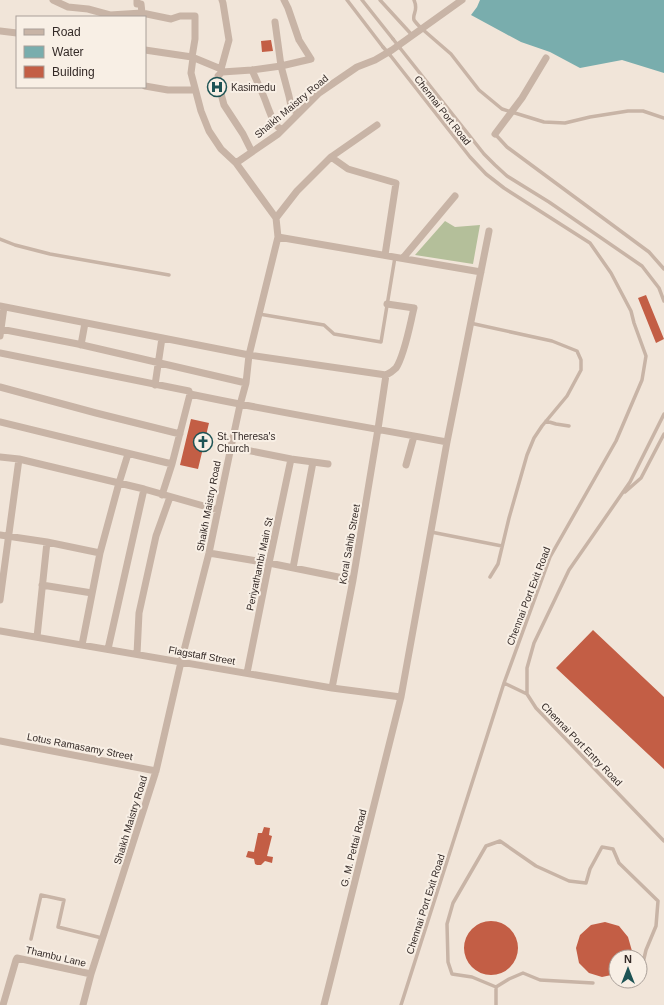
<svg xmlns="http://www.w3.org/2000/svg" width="664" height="1005" viewBox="0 0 664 1005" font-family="Helvetica,sans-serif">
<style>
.green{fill:#b4bf9a}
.water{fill:#79adad}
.building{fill:#c35e45}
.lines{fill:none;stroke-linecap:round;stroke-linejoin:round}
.lane{stroke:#c8b4a6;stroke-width:3.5}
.street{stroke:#c8b4a6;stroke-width:7}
.lane-bridge{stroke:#c8b4a6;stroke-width:3.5}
.labels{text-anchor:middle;stroke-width:4;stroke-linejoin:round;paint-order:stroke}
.poi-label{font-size:10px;fill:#342a27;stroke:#f8efe5;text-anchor:start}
.street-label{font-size:10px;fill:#342a27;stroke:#f8efe5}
</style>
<rect width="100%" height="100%" fill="#f1e5d9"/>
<!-- green -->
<path class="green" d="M445,221l10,6 25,-2 -7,39 -58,-9z"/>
<!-- water -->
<path class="water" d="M480,0h184v73l-42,-13 -42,8 -30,-16 -29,-10 -15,-8 -35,-19 6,-8z"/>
<!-- building -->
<path class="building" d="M271,40l2,11 -11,1 -1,-11z
M646,295l18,44 -8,4 -18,-45z
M191,419l18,4 -11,46 -18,-4z
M593,630l71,67v72l-108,-101z
M264,827l6,1 -1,7 3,1 -5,20 6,1 -1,6 -7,-2 -4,4h-4l-2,-1 -1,-5 -8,-2 2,-6 6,1 4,-19h4z
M464 948a27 27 0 1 1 54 0a27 27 0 1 1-54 0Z
M605,922l14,4 9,11 4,14 -2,6h-14v17l-14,3 -13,-4 -10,-10 -3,-15 4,-13 11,-10z"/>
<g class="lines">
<!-- lane -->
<path class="lane" d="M347,0l36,47
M362,0l31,39
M380,0l32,35
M414,0c5,11 -2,13 0,20 2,3 5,6 7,8l30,26 28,36 23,19 42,13 21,1 25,-6 38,-6h15l21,7
M400,48l84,106 11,11 12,11 42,26 93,64 17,22 5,13
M390,55l80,102 16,17 18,14 86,55 21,30 20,38 3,12 12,33 -4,24 -26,61 -66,116 -46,126 -103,322
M495,134l12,13 142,105 15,17
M0,239l15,6 35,9 119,21
M259,314l65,11 10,9 47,8 14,-85
M470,323l82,18 25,10 4,9v10l-14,26 -25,30 -8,12 -7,17 -18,63 -11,46 -8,13
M664,414l-34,68 -61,88 -35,73 -7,25v26l9,14 128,133
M546,421l10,3 13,2
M625,492l16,-14 23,-44
M431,532l71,14
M504,683l23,11
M31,939l10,-44 23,5 -6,27 44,11
M496,987l-24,-10 -20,-3 -4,-12 -1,-38 6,-21 33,-57 14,-5 36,25 33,15 17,2 4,-14 12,-22 11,2 6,14 39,38 -2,25 -10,24 -4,17 -2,4
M496,1005v-18l13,-8 14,-6 17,7 53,3"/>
<!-- street -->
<path class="street" d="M53,0l15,7 20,2 22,6 32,-2 29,6 9,-3h15v23l-3,18
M137,0v4h4l1,9
M275,22l6,44 8,30 2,10 3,4 4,3
M0,31l17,2
M145,50l47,7 29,12 1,3 30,-2 29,-4 30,-7 -12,-19 -11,-32 -4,-8
M193,58l-2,15 10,38 8,20 12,18 15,14
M221,69l8,-29 -6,-37 -1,-3
M252,70c5,12 11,23 15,35 4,10 6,18 14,25
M222,72l-4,4 1,10 5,19 19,29 9,18
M145,86l23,4h27
M495,134l27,-36 24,-40
M331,157l17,12 48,14 -11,72
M276,218l21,-27 34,-34 46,-32
M278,237l203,35
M403,258l52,-62
M0,306l249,49 137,20c4,-2 7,-4 10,-7 9,-14 14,-44 18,-60l-27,-4
M0,329l78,15 168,39
M0,336l4,-29
M81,345l4,-22
M0,353l189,38 1,3c85,18 171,32 257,48
M155,385l7,-47
M0,387l96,26 84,21
M0,422l172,42
M231,447l60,12 37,5
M0,457l19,2 125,30 74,21
M406,465l8,-29
M162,495l10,-31 18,-70
M0,535l47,7 53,11
M209,553l60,10 84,17
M293,568l20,-106
M42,585l50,8
M0,600l19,-141
M0,631l332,57 69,9
M37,637l10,-95
M82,645l18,-92 19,-70 9,-29
M108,649l36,-160
M137,654l2,-41 17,-77 14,-39
M247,673l22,-110 22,-104
M332,688l21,-108 25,-151 8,-54
M0,741l156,30
M3,1005l13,-45 1,-2 74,16
M83,1005l8,-31 65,-203 25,-109 28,-109 22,-106 9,-42 6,-22 3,-28 29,-118 -2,-19 -40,-55 42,-29 41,-41 38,-26 18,-7 17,-10 70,-50
M324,1005l77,-308 46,-255 42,-211"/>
<!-- lane-bridge -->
<path class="lane-bridge" d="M393,39l7,9
M383,47l7,8"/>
</g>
<!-- icons -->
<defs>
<symbol id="hospital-ring" viewBox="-11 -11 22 22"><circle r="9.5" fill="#f8efe5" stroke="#1d5354" stroke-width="1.5"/><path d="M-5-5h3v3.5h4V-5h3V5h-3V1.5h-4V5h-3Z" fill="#1d5354"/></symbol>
<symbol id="church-ring" viewBox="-11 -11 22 22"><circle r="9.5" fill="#f8efe5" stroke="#1d5354" stroke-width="1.5"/><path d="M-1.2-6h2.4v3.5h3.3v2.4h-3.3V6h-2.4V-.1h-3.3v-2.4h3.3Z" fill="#1d5354"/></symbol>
</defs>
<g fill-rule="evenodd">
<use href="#hospital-ring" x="206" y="76" width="22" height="22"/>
<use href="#church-ring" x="192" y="431" width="22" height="22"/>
</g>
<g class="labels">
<!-- poi labels -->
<g class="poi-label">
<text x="231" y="91">Kasimedu</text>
<text x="217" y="440">St. Theresa's<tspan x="217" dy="12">Church</tspan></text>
</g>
<!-- street labels -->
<g class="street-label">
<text transform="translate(291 106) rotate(-40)" y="4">Shaikh Maistry Road</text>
<text transform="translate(443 110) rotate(52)" y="4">Chennai Port Road</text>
<text transform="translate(208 506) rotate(-79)" y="4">Shaikh Maistry Road</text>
<text transform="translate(349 544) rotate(-80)" y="4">Koral Sahib Street</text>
<text transform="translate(259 564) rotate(-78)" y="4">Periyathambi Main St</text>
<text transform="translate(528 596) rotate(-69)" y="4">Chennai Port Exit Road</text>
<text transform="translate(202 655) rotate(10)" y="4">Flagstaff Street</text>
<text transform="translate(582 744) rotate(46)" y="4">Chennai Port Entry Road</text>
<text transform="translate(80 746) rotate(11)" y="4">Lotus Ramasamy Street</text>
<text transform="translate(130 820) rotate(-73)" y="4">Shaikh Maistry Road</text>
<text transform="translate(353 848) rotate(-76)" y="4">G. M. Pettai Road</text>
<text transform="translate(425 904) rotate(-72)" y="4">Chennai Port Exit Road</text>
<text transform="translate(56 956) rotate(13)" y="4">Thambu Lane</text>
</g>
</g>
<!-- legend -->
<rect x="16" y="16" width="130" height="72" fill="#f8efe5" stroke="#aaa099"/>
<rect x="24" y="29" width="20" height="6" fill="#c8b4a6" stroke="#aaa099"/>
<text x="52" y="36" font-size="12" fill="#342a27">Road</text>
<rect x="24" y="46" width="20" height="12" fill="#79adad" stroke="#aaa099"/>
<text x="52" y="56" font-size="12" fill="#342a27">Water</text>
<rect x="24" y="66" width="20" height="12" fill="#c35e45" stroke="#aaa099"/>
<text x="52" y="76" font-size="12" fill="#342a27">Building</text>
<!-- north arrow -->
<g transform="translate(628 969)"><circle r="19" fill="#f8efe5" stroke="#aaa099"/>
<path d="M0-3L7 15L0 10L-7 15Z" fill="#1d5354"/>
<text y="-6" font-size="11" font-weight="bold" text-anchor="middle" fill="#342a27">N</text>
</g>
</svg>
